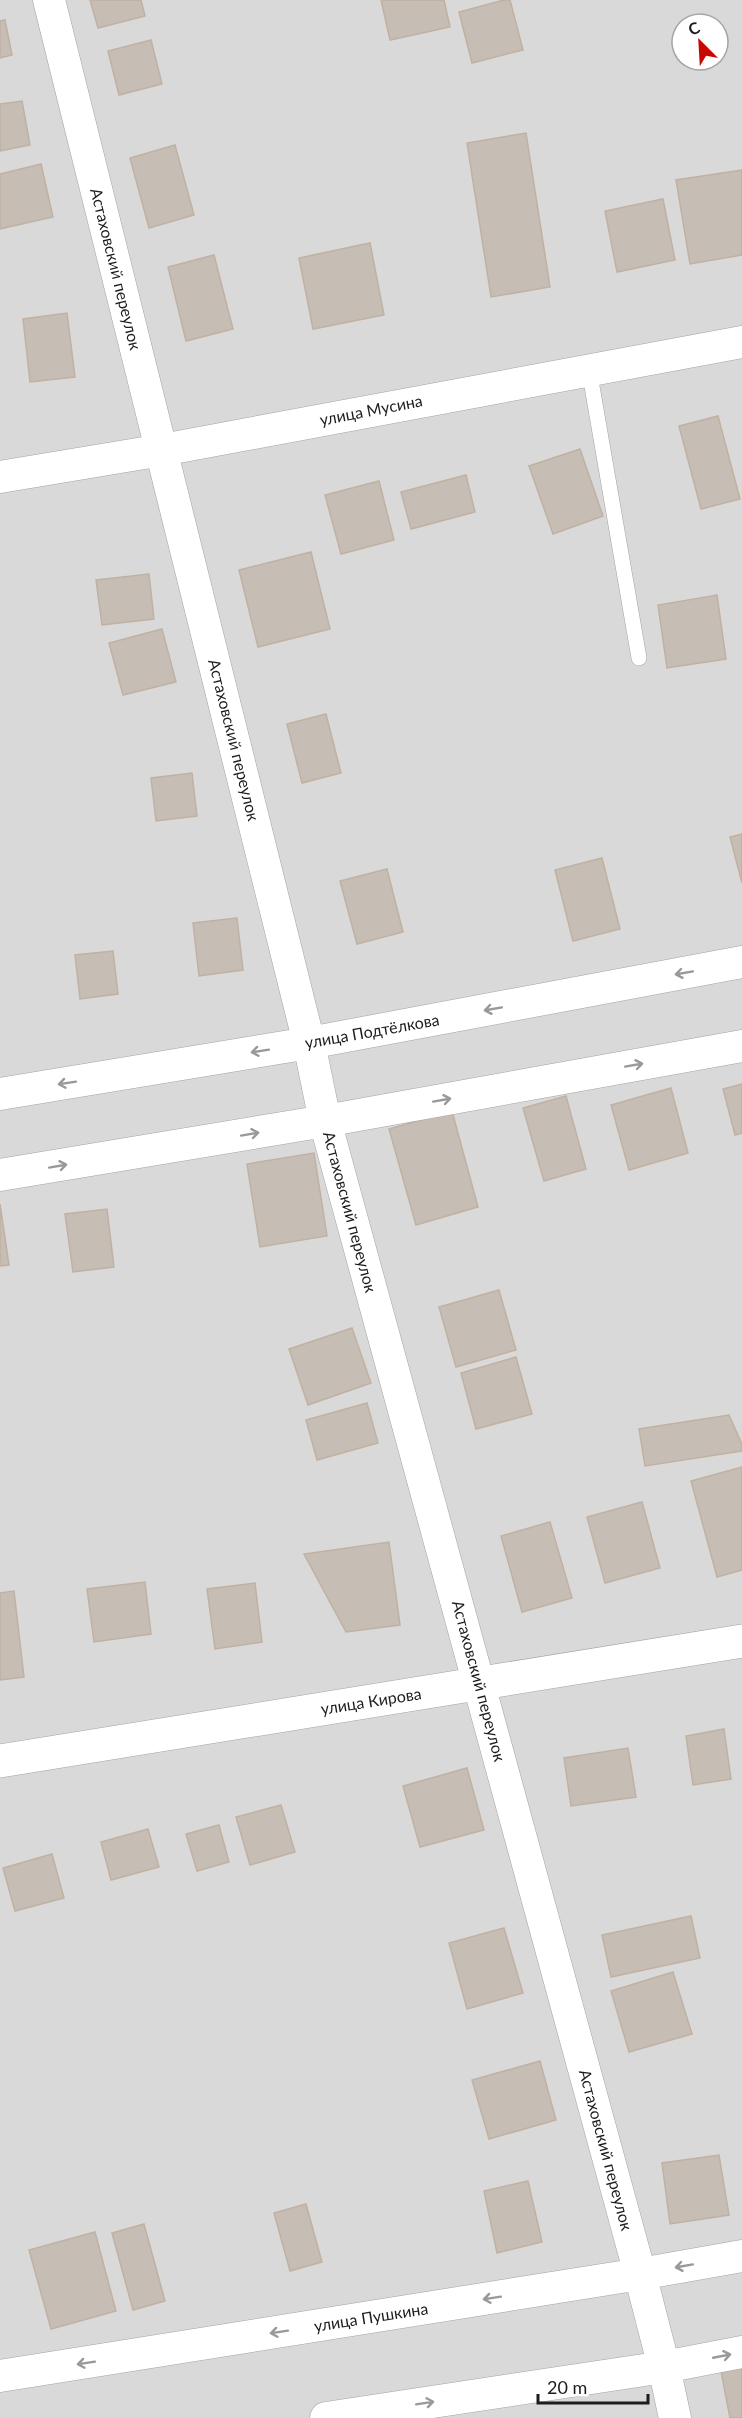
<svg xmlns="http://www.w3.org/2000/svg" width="742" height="2418" viewBox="0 0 742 2418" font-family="Lato,sans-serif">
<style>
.residential{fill:#dad9d9;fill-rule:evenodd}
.building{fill:#c6bdb4;stroke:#c0b1a2;stroke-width:1.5}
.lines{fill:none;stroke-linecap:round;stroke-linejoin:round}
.service-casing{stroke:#a3a3a3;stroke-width:16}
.minor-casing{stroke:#a3a3a3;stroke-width:33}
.tertiary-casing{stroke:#a3a3a3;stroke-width:34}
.service{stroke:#fff;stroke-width:15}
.minor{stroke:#fff;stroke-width:32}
.tertiary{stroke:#fff;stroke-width:33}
.oneway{stroke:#999}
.labels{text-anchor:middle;stroke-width:6;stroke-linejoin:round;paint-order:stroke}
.street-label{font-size:16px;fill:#1c1c1c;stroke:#fff}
</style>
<rect width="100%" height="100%" fill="#eeeae1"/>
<!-- residential -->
<path class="residential" d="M0,0h742v2418h-742zM682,24h36v36h-36z"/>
<!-- building -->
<path class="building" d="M90,0h51l4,16 -47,12z
M381,0h63l6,27 -60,13z
M504,0h6l13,50 -51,13 -13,-51z
M5,20l7,35 -12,3v-37z
M151,40l11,44 -43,11 -11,-44z
M22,101l8,44 -30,6v-47z
M526,133l24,154 -59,10 -24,-154z
M175,145l19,70 -45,13 -19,-70z
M41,164l12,53 -53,12v-55z
M742,170v85l-52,9 -14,-84z
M663,199l12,61 -58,12 -12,-61z
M370,243l14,72 -71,14 -14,-71z
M214,255l19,74 -47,12 -18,-74z
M67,313l8,64 -45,5 -7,-63z
M718,416l22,83 -39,10 -22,-83z
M580,449l23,67 -50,18 -24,-68z
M466,475l9,37 -64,17 -10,-37z
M379,481l15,59 -53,14 -16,-59z
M311,552l19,77 -72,18 -19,-77z
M149,574l5,45 -52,6 -6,-45z
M717,595l9,64 -59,9 -9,-63z
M162,629l14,53 -53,13 -14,-52z
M326,714l15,59 -39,10 -15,-59z
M192,773l5,43 -41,5 -5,-43z
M742,834v49l-12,-46z
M602,858l18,71 -47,12 -18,-71z
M387,869l16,63 -46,12 -17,-63z
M237,918l6,52 -44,6 -6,-53z
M113,951l5,43 -38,5 -5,-44z
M742,1084v49l-7,2 -12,-46z
M671,1088l17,65 -59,17 -18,-65z
M566,1096l20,73 -42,12 -21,-73z
M452,1111l26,96 -62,18 -27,-96z
M314,1153l13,83 -67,11 -13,-83z
M0,1204l9,61 -9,1z
M107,1209l7,58 -41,5 -8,-58z
M499,1290l17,60 -60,17 -17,-60z
M352,1328l19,55 -63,22 -19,-56z
M516,1357l16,57 -56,15 -15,-56z
M367,1403l11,40 -61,17 -11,-40z
M729,1415l13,29v7l-97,15 -6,-37z
M742,1467v103l-25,7 -26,-96z
M642,1502l18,66 -55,15 -18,-66z
M550,1522l22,76 -50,14 -21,-76z
M389,1542l11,83 -54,7 -42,-78z
M145,1582l6,52 -57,8 -7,-53z
M255,1583l7,59 -47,7 -8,-60z
M14,1591l10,86 -24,3v-87z
M724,1729l7,50 -38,6 -7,-49z
M628,1748l8,49 -65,9 -7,-48z
M467,1768l17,62 -64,17 -17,-61z
M281,1805l14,47 -45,13 -14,-48z
M219,1825l10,37 -32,9 -11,-37z
M148,1829l11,38 -48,13 -10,-38z
M52,1854l12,44 -49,13 -12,-43z
M691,1916l9,42 -89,19 -9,-42z
M504,1928l19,65 -56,16 -18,-66z
M673,1972l19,62 -63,18 -18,-61z
M540,2061l16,59 -67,19 -17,-59z
M719,2155l10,60 -59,9 -8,-61z
M528,2181l14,61 -45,11 -13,-62z
M306,2204l16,58 -32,9 -16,-58z
M144,2224l21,77 -32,9 -21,-77z
M95,2232l21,79 -65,18 -22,-79z
M742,2367v51h-12l-9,-47z"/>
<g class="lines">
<defs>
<path id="service" d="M589,369l50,289"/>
<path id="minor" d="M49,0l260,1043 16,78 315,1153 24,93 11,51
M0,477l162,-27 580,-108
M0,1094l309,-51 433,-81
M0,1175l325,-54 417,-75
M0,2376l640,-102 102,-18
M326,2418l338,-51 78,-15"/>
<path id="tertiary" d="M0,1761l742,-120"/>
</defs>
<!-- service casing -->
<use href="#service" class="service-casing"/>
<!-- minor casing -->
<use href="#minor" class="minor-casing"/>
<!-- tertiary casing -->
<use href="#tertiary" class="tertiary-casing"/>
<!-- service -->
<use href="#service" class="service"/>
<!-- minor -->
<use href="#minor" class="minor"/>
<!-- tertiary -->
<use href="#tertiary" class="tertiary"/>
</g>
<!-- one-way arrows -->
<defs><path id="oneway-shaft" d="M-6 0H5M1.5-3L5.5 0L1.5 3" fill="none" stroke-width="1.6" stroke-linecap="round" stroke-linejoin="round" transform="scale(1.5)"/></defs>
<g class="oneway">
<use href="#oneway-shaft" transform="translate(684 973) rotate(170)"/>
<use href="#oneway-shaft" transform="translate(493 1009) rotate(170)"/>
<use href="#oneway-shaft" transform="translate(260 1051) rotate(171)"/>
<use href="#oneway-shaft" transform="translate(634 1065) rotate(-10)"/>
<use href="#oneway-shaft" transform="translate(67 1083) rotate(171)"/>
<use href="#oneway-shaft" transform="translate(442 1100) rotate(-10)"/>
<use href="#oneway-shaft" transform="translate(250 1134) rotate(-10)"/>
<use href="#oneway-shaft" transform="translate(58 1166) rotate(-10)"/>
<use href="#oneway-shaft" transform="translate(684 2266) rotate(170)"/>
<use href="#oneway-shaft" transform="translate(492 2298) rotate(171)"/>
<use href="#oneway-shaft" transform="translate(279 2332) rotate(171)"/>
<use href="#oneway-shaft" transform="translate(722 2356) rotate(-11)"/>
<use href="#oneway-shaft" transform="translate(86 2363) rotate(171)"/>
<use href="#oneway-shaft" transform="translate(425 2403) rotate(-9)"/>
</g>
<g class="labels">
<!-- street labels -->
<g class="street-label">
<text transform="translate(116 269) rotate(76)" y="6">Астаховский переулок</text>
<text transform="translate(371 410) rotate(-11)" y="6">улица Мусина</text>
<text transform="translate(234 740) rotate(76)" y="6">Астаховский переулок</text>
<text transform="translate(372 1031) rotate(-10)" y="6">улица Подтёлкова</text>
<text transform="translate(350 1212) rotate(75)" y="6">Астаховский переулок</text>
<text transform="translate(479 1681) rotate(75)" y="6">Астаховский переулок</text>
<text transform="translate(371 1701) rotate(-9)" y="6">улица Кирова</text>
<text transform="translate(606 2150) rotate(75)" y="6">Астаховский переулок</text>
<text transform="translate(371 2317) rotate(-9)" y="6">улица Пушкина</text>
</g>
</g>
<!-- north arrow -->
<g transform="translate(700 42) rotate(336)"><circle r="28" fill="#ffffff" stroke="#a4a4a4" stroke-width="1.5"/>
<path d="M0-4.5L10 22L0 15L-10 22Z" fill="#c80800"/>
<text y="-9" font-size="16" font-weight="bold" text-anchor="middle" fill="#1c1c1c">С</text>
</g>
<!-- scale -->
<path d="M538 2394v9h110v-9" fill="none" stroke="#1c1c1c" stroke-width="3"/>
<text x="547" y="2394" font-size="18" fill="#1c1c1c" stroke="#ffffff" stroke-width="4.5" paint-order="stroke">20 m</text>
</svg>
